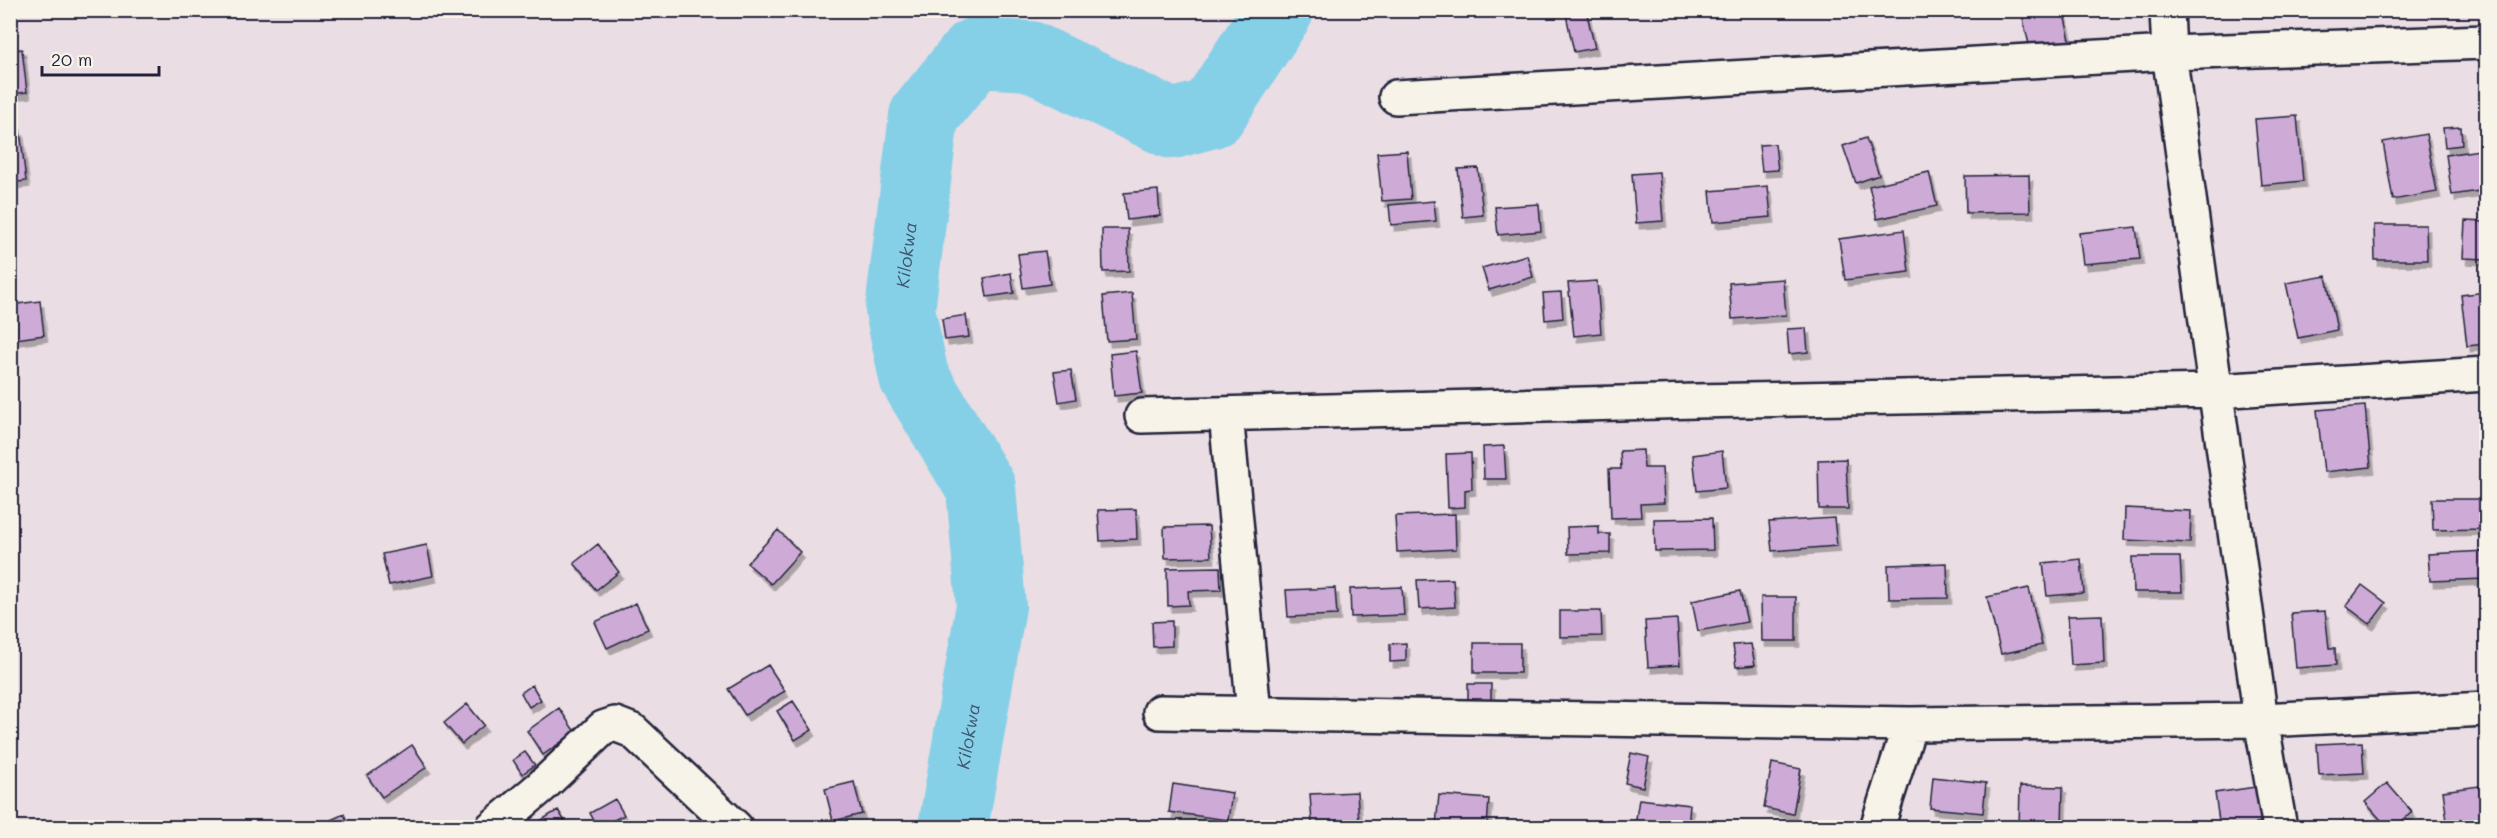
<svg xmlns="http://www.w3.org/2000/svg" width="2497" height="838" viewBox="0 0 2497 838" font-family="Mali,sans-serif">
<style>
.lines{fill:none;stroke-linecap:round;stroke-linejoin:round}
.river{stroke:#86d0e7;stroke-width:70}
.building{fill:#cdabd6;stroke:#22223b;stroke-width:1.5;filter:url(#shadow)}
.minor-casing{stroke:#22223b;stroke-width:38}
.minor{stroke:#f7f3e8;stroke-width:33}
.labels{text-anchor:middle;stroke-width:4.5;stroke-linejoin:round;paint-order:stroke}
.water-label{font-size:18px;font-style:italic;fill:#40566f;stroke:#f7f3e8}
</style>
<defs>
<filter id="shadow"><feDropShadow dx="3.5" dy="6" stdDeviation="0" flood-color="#0004"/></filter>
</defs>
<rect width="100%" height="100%" fill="#eadde3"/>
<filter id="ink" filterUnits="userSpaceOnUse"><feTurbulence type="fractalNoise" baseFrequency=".0167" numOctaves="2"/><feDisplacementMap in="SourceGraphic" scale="12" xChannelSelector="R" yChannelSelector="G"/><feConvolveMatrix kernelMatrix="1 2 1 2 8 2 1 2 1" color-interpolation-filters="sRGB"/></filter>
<g filter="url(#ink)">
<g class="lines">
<!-- river -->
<path class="river" id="s1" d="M953,828l38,-222 -10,-118 -67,-111 -14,-67 24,-194 51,-63 55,3 142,68 40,-11 67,-103"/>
</g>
<!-- building -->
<path class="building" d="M1565,10h21l9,38 -21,4z
M2021,10h42l8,34 -40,9z
M22,49l5,43 -17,2v-44z
M2297,116l6,65 -42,4 -6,-66z
M2461,127l1,18 -17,2 -2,-19z
M20,130l6,51 -16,2v-52z
M2426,134l11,58 -44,8 -10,-58z
M1866,138l13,37 -23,8 -13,-37z
M1775,144l3,26 -16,1 -3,-26z
M2486,149v41l-34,5 -6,-40z
M1407,151l4,48 -29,2 -5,-48z
M1478,168l5,47 -20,2 -5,-48z
M1659,172l4,49 -27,2 -4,-49z
M1929,172l8,34 -60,13 -8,-33z
M2029,175l1,37 -64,1 -1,-37z
M1768,186l3,31 -58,5 -3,-31z
M1158,190l2,26 -33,4 -3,-27z
M1434,201l2,20 -45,4 -2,-20z
M1539,204l2,27 -43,4 -3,-28z
M2465,221l21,1v37l-23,-1z
M2374,225h52l1,35h-52z
M2136,227l4,32 -57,5 -4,-31z
M1102,229h26l1,42 -26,1z
M1904,230l5,42 -64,8 -6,-41z
M1045,251l5,33 -27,4 -5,-34z
M1527,255l6,22 -44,13 -7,-22z
M1011,273l3,20 -27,4 -3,-19z
M2326,276l11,54 -39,8 -12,-55z
M1783,279l3,36 -54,4 -3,-36z
M1597,281l4,52 -27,3 -6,-53z
M1561,292l2,26 -18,2 -2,-27z
M2486,292v52l-19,2 -6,-51z
M1132,293l4,46 -29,2 -4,-45z
M40,301l4,34 -28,4 -3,-20 -3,1v-15z
M966,315l3,22 -24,3 -3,-21z
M1806,328l2,24 -19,2 -2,-25z
M1136,351l6,42 -28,3 -4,-42z
M1071,370l5,29 -17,3 -5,-30z
M2365,406l6,61 -47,5 -7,-62z
M1504,446l2,33h-22l-1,-32z
M1643,450l1,18h18l2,35 -24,1 1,13 -30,1 -2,-49h12l-1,-18z
M1722,451l4,37 -29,3 -4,-36z
M1471,453l1,36 -7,1v17l-17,1 -2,-54z
M1846,459l2,50h-29l-1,-49z
M2432,499h54v30l-53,1z
M2125,508l66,3 -1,32 -66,-3z
M1136,509l1,30 -37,2 -2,-31z
M1455,514l1,35 -59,3 -2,-36z
M1712,518l1,32 -58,1 -1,-32z
M1834,518l3,28 -65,5 -3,-29z
M1209,526l2,31 -46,1 -1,-31z
M1599,526v8h11v19l-42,1 -1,-27z
M778,530l22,22 -29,32 -24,-21z
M598,544l21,28 -23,18 -22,-27z
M427,545l6,31 -44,9 -7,-31z
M2486,551v28l-56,2 -2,-27z
M2132,557h48l2,35h-49z
M2081,559l3,34 -37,3 -4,-33z
M1947,563l1,35 -59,1 -1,-34z
M1220,567l1,23 -33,1 1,14 -21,1 -1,-38z
M1453,579l2,28 -36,2 -2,-29z
M2362,585l24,18 -16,21 -24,-18z
M1402,587l2,28 -53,2 -1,-28z
M1335,588l2,27 -49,2 -2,-27z
M2029,588l13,57 -41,9 -14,-57z
M1740,591l7,31 -49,9 -6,-30z
M1761,597h35v44h-34z
M636,603l12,26 -41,19 -12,-26z
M1560,611h41l1,25 -42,1z
M2325,611l4,37h6l1,17 -40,3 -5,-55z
M2102,615l2,48 -33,2 -3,-49z
M1677,619l3,46 -32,2 -3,-46z
M1172,621v25l-19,1 -1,-25z
M1406,643v18l-16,1v-18z
M1474,643h46v30h-46z
M1751,644l4,21 -19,2 -3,-22z
M768,665l17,26 -40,24 -17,-26z
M1468,684h23v23h-23z
M532,685l9,15 -12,7 -8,-14z
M793,701l19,29 -17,10 -18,-29z
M467,704l17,21 -22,19 -18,-21z
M559,708l16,24 -32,23 -16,-24z
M2362,742l2,31 -45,2 -2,-31z
M412,745l15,22 -45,30 -15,-21z
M525,752l10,13 -13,9 -9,-14z
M1631,753l18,4 -6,30 -18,-4z
M1772,763l29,6 -8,45 -29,-6z
M1933,777l53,6 -3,30 -53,-5z
M854,782l8,32 -29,7 -8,-32z
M2387,783l25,29 -18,16h-6l-23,-26z
M1173,784l59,9 -4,27 -59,-8z
M2020,786l43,1 -1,41h-43z
M2262,786l5,35 -11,2v5h-36l-5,-35z
M2479,786l6,42h-37l-5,-37z
M1357,792l2,30 -47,2 -2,-30z
M1439,795l50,4 -2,29 -51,-3z
M615,799l9,16 -26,13 -8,-15z
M1639,799l51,6 -2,23 -53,-3z
M558,810l11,18h-31l-3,-4z
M344,814l6,14h-37z"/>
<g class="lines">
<defs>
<path id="minor" d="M2167,10l2,43 92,667 19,108
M1396,97l773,-44 317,-11
M1226,414l28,299
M1142,416l554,-15 520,-10 270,-17
M1160,712l750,12 351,-4 225,-11
M492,828l50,-42 61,-58 12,-4 18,7 103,97
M1877,828l33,-104"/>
</defs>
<!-- minor casing -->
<use href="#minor" class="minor-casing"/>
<!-- minor -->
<use href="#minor" class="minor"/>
</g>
</g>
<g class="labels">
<!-- water labels -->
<g class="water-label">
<text dy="6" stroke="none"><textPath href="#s1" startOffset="597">Kilokwa</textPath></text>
<text dy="6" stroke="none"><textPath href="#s1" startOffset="93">Kilokwa</textPath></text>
</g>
</g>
<!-- margin -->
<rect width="2497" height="838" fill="none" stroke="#f7f3e8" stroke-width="36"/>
<rect x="18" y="18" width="2461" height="802" fill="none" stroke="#22223b" stroke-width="2" filter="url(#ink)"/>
<!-- scale -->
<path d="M42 66v9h117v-9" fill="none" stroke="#22223b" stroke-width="3"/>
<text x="51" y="66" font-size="18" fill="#22223b" stroke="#f7f3e8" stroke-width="4.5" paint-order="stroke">20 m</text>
</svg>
